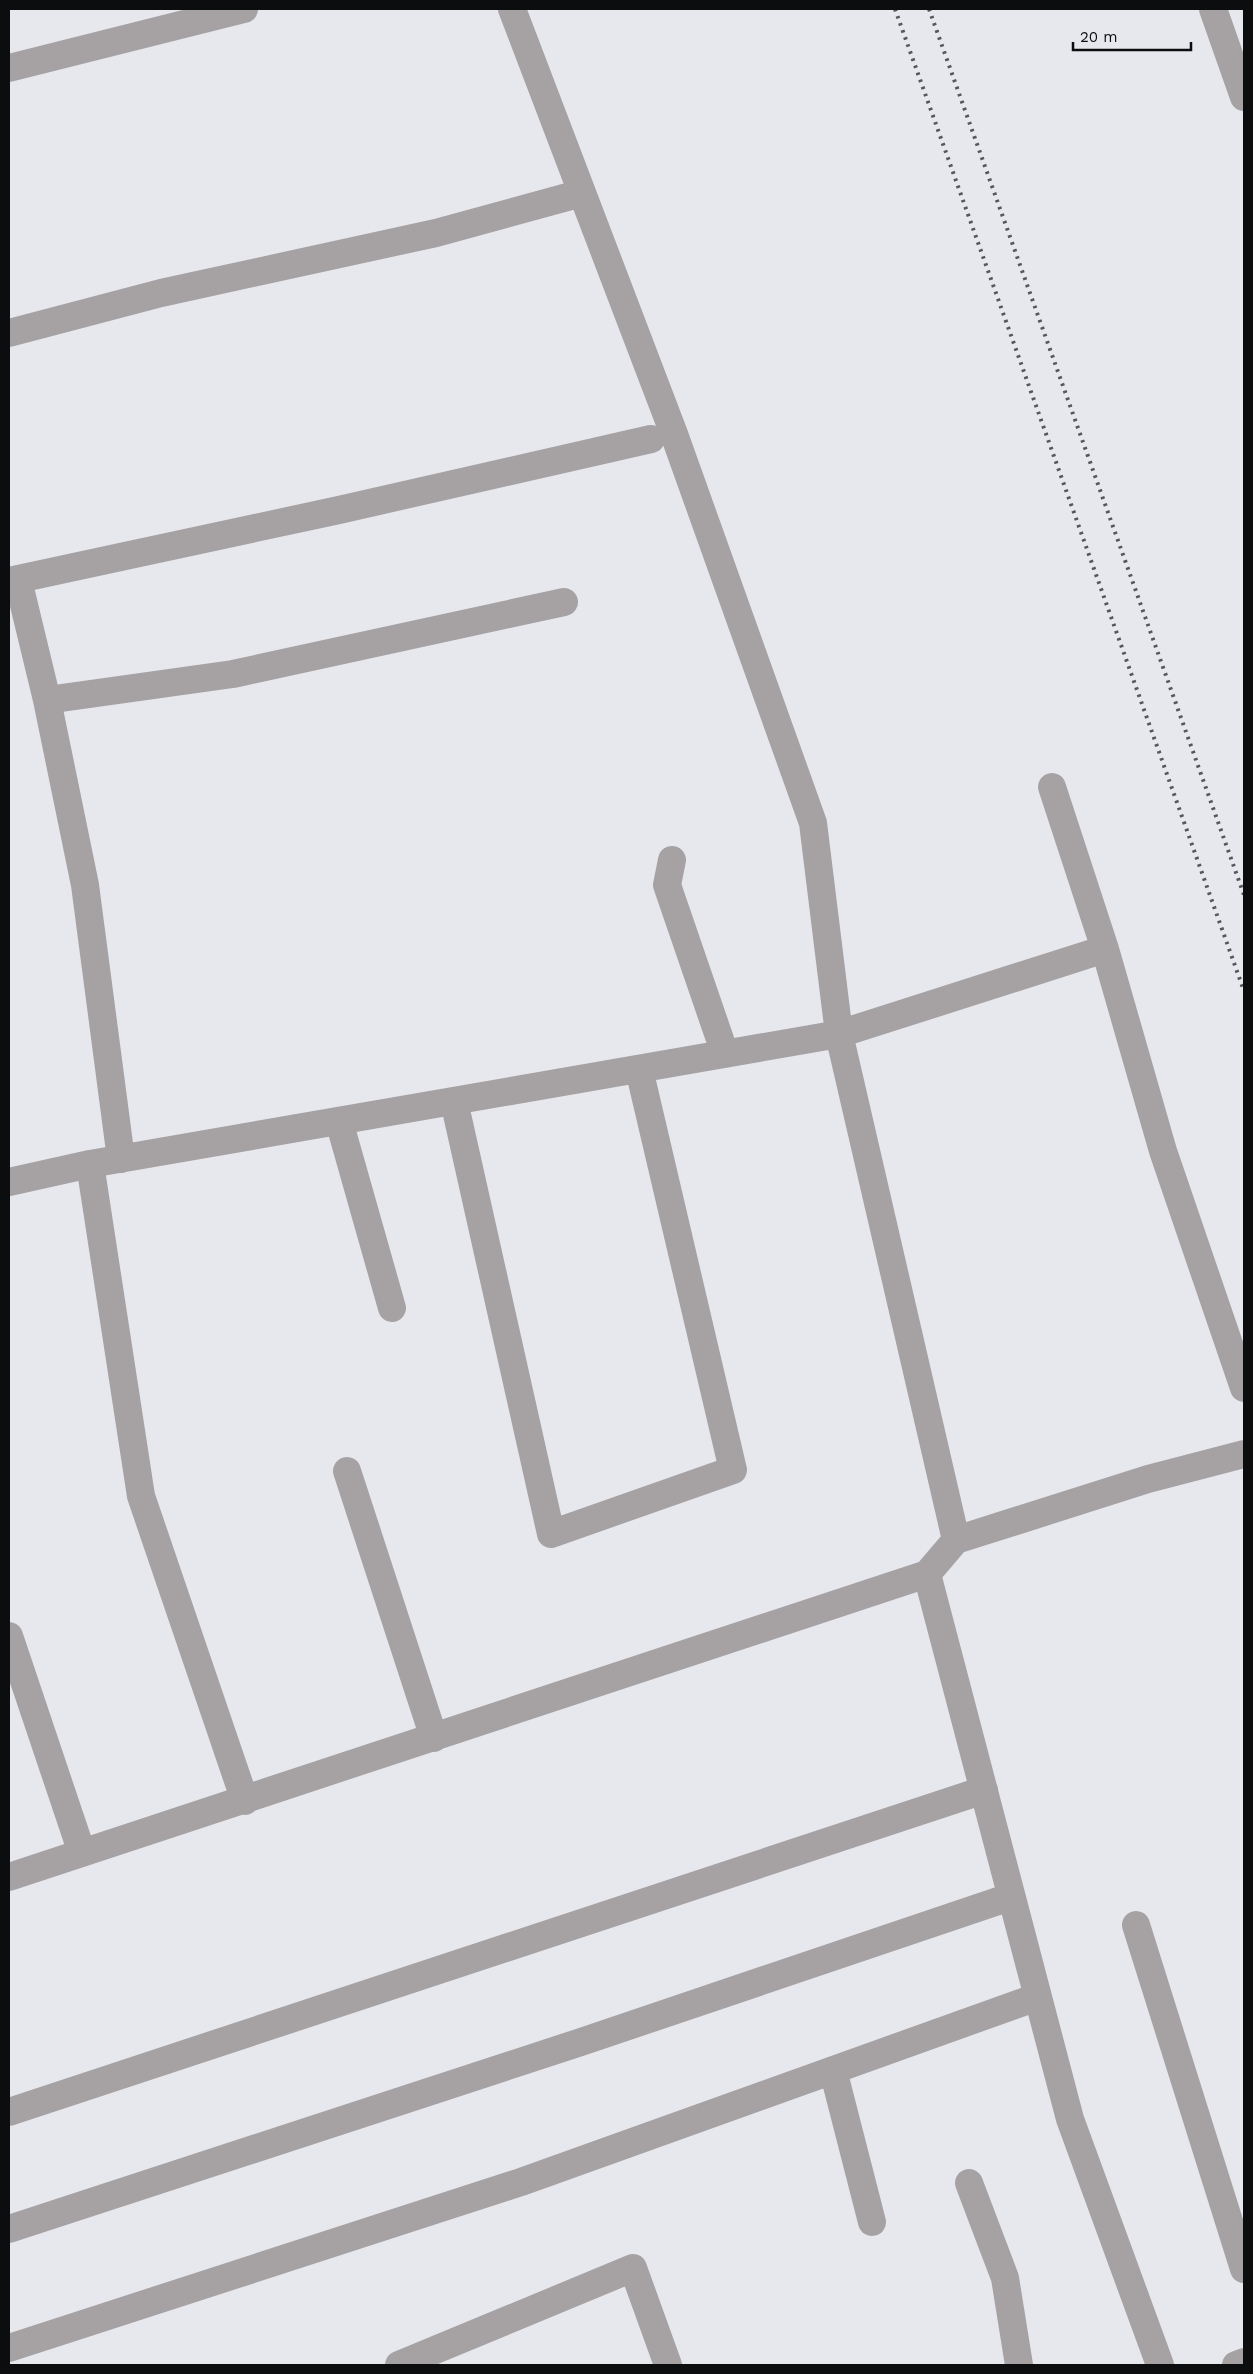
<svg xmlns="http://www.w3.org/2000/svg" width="1253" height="2374" viewBox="0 0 1253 2374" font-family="'Work Sans',sans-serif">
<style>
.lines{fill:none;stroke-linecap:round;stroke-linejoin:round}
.minor{stroke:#a6a2a3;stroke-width:28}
.rail{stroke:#56575a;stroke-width:4;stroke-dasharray:2.5 5;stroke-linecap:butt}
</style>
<rect width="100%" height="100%" fill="#e7e8ee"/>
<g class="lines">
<!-- minor -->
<path class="minor" d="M512,9l162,425 139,389 26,211 117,506 -29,34 143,545 90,246
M1213,9l31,88
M9,68l235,-59
M9,333l152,-40 275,-60 146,-40
M18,580l29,120 38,185 36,274
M9,581l330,-71 312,-71
M47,700l186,-26 331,-72
M1052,787l53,162
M672,860l-5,25 58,169
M454,1101l97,433 182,-64 -94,-401
M339,1121l53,187
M90,1164l749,-130 266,-85 58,202 81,237
M9,1182l81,-18 51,332 104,305
M347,1471l87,267
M956,1540l192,-61 96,-25
M9,1636l73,217
M9,1877l918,-303
M1136,1925l108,344
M833,2070l39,152
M9,2112l975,-322
M969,2183l36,95 14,87
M9,2229l569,-186 432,-146
M9,2348l512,-166 516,-185
M399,2365l234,-97 35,97
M1236,2365l8,-3"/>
<!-- rail -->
<path class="rail" d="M895,9l349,982
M929,9l315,886"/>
</g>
<!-- border -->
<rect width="1253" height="2374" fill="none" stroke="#0c0d0f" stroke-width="20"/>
<!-- scale -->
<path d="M1073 42v8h118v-8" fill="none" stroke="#0c0d0f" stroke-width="2.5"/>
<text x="1080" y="42" font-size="15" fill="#0c0d0f" stroke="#e7e8ee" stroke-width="4" paint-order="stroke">20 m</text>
</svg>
